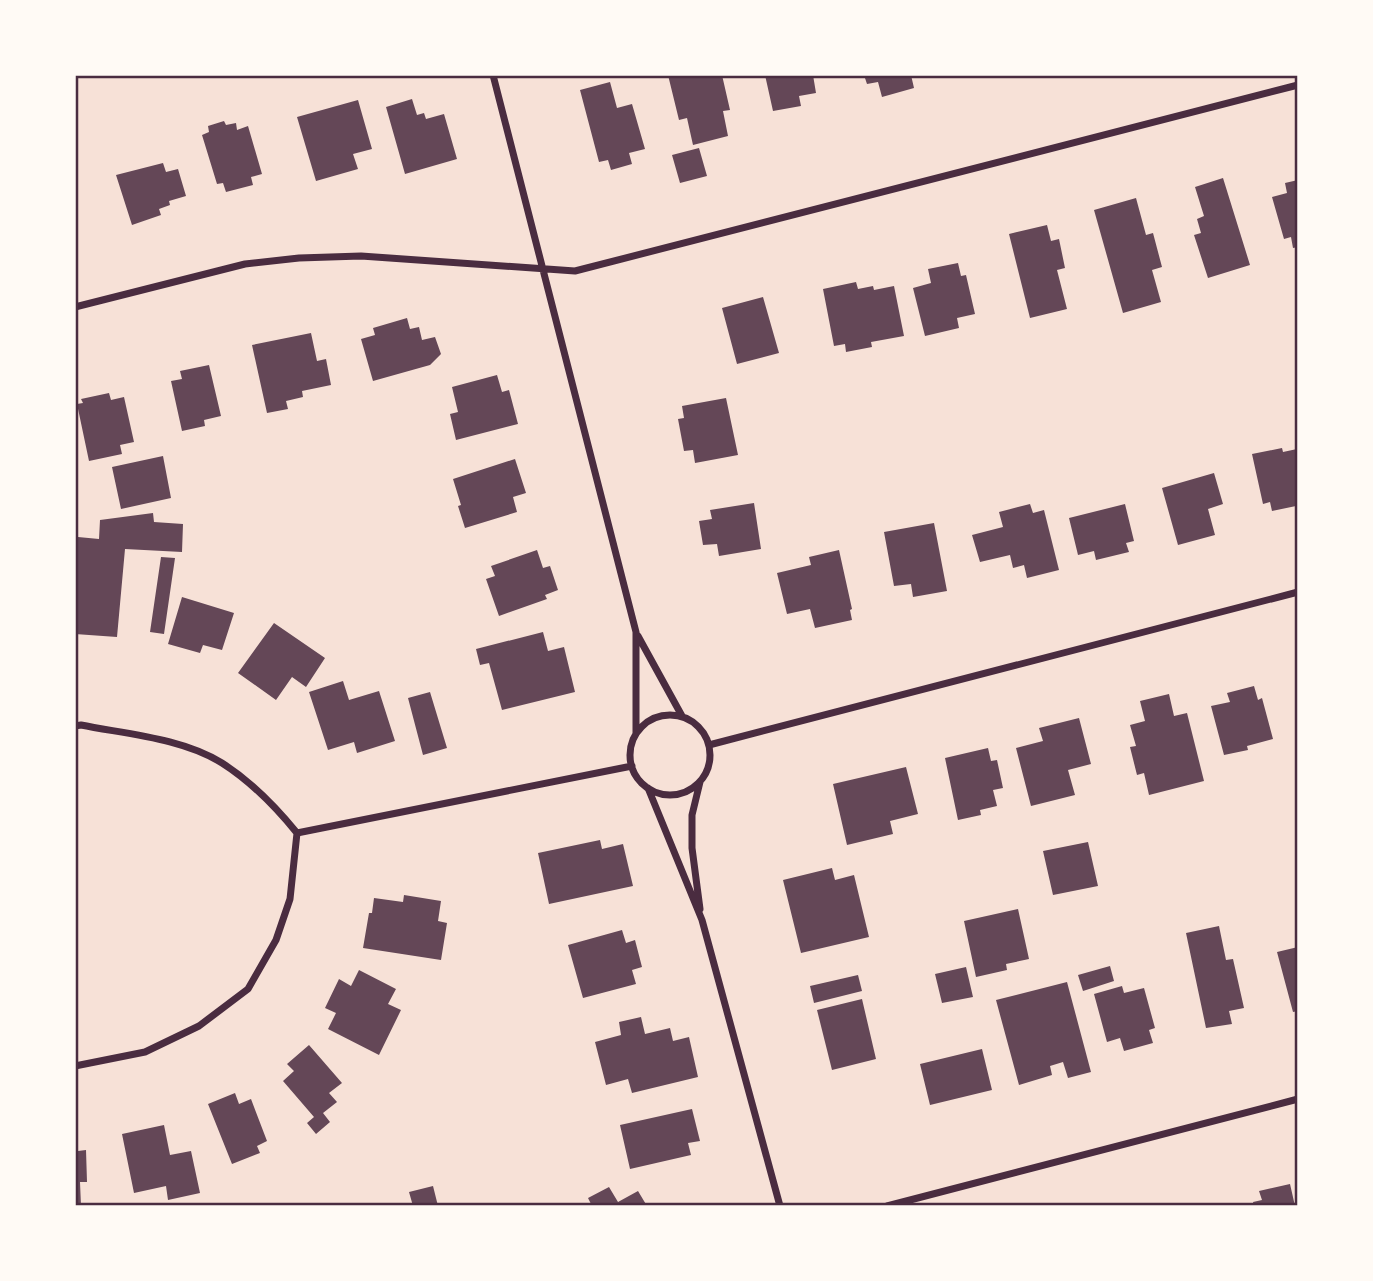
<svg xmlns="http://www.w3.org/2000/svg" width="1373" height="1281" viewBox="0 0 1373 1281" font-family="Arial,sans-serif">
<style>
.building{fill:#644757}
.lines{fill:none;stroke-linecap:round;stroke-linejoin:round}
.minor{stroke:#4a2c40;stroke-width:7}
.neatline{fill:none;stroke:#4a2c40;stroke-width:2.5}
</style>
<rect width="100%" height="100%" fill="#f7e1d7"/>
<!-- building -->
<path class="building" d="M668,75h54l8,35 -7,1 5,25 -35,9 -6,-27 -8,2z
M765,75h48l3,18 -17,3 2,10 -28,5z
M864,75h47l3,13 -32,9 -4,-15 -11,2z
M610,82l7,26 15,-4 13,45 -16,4 3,11 -21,6 -3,-10 -9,2 -19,-72z
M412,99l5,16 7,-2 2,6 18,-5 13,45 -52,15 -19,-67z
M358,100l14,49 -19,5 5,15 -42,12 -19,-64z
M224,121l2,4 10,-2 1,7 11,-4 14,48 -11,3 2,8 -27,7 -3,-9 -6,1 -15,-49 7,-3 -1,-6z
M699,148l8,28 -27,7 -8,-28z
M163,163l3,9 12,-3 8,27 -17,5 1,4 -11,4 2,6 -29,10 -16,-50z
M1223,178l27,87 -42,13 -14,-43 7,-2 -4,-14 7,-3 -9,-29z
M1298,180v67l-5,1 -2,-11 -7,2 -12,-42 15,-4 -2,-10z
M1136,198l10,37 7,-2 9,34 -10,3 9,32 -38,11 -29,-103z
M1047,225l4,16 8,-2 6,29 -8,2 10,39 -37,9 -21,-84z
M958,263l3,13 5,-1 9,39 -18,4 2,10 -34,8 -12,-48 18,-5 -3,-14z
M856,282l2,7 15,-3 1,4 20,-4 10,50 -33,6 1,5 -26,5 -1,-8 -11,2 -11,-57z
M763,297l16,56 -42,11 -15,-56z
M407,318l3,11 9,-2 3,13 13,-3 6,17 -11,11 -57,16 -12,-42 14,-4 -2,-7z
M311,333l6,28 9,-2 5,26 -29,6 1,6 -17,4 2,8 -21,4 -15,-68z
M209,365l12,51 -17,4 1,6 -23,5 -11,-50 11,-2 -2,-8z
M497,375l5,17 7,-2 9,34 -62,16 -6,-26 8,-2 -6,-25z
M109,393l2,7 13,-3 10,45 -14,3 2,9 -33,7 -12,-57 6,-1 -2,-4z
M726,398l12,57 -43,8 -2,-13 -9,1 -6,-32 6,-1 -2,-12z
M1282,448l1,4 14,-3 1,49 -3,1 1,7 -24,5 -2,-9 -7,2 -11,-50z
M163,456l8,42 -50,11 -9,-42z
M515,459l11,34 -13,4 4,15 -52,16 -7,-22 3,-1 -8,-26z
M1214,473l9,31 -15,5 7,26 -37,10 -16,-57z
M754,503l7,46 -42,7 -2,-12 -14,1 -4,-24 13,-2 -2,-9z
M1030,504l3,9 11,-3 15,60 -32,8 -3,-13 -11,3 -3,-13 -30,7 -8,-27 31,-8 -4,-15z
M1125,504l9,37 -8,2 3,9 -33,8 -2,-9 -16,4 -9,-37z
M153,513l1,9 29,2 -1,28 -57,-3 -8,88 -42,-3 3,-97 21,2 1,-19z
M934,523l13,68 -34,6 -2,-13 -17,2 -10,-54z
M537,550l6,18 7,-2 8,24 -13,5 2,4 -48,17 -13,-37 9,-3 -4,-10z
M839,550l13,59 -2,1 2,10 -37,8 -5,-19 -23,5 -10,-41 34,-8 -2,-8z
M161,557l14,1 -11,76 -14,-2z
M182,597l52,16 -12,37 -19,-5 -3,8 -32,-9z
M274,623l51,35 -19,29 -14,-10 -16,23 -38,-27z
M543,632l5,19 16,-4 11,45 -73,18 -13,-47 -9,2 -4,-16z
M343,681l6,19 30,-9 16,50 -38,12 -3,-11 -26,8 -19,-58z
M1254,686l4,14 4,-2 11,41 -26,7 1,4 -24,5 -13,-49 19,-4 -3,-9z
M430,692l17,56 -24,7 -15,-57z
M1169,694l5,22 13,-3 17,68 -55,14 -5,-22 -7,2 -7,-28 6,-1 -6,-21 15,-4 -5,-20z
M1079,718l12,46 -23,6 7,25 -44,11 -15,-58 27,-7 -4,-13z
M988,748l3,13 6,-1 6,28 -10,2 4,16 -17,4 1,5 -23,5 -13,-62z
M906,767l12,47 -28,7 3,13 -46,11 -14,-61z
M600,840l2,9 21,-5 10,42 -84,18 -11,-51z
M1088,842l10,44 -45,9 -10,-44z
M832,868l3,12 19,-5 15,62 -68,16 -18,-73z
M404,895l37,6 -3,20 9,2 -6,37 -78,-12 6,-35h3l2,-15 29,4z
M1018,909l11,50 -23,5 1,6 -31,7 -12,-56z
M1219,926l7,34 7,-1 11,49 -15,3 3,13 -26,4 -20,-95z
M622,930l4,13 9,-3 7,27 -10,3 4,14 -53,14 -15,-53z
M1298,947v64l-5,1 -16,-60z
M1110,966l4,15 -31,10 -5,-16z
M966,967l7,30 -31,6 -7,-29z
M359,970l37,19 -8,15 13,6 -22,45 -51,-26 8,-16 -11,-5 14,-29 12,7z
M858,975l4,16 -48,12 -4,-17z
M1067,982l24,90 -23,6 -5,-16 -13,4 2,9 -33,10 -23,-85z
M1122,986l2,7 20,-5 11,40 -6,2 4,13 -29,8 -4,-13 -13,4 -13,-48z
M862,999l14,60 -44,11 -15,-60z
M641,1017l4,17 25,-6 3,13 16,-4 9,40 -66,16 -4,-14 -22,6 -11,-43 26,-7 -2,-13z
M309,1045l33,38 -13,10 8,9 -14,11 7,9 -14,12 -9,-11 7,-6 -31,-36 11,-10 -7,-7z
M982,1049l10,41 -62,15 -10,-41z
M235,1093l4,11 12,-5 16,42 -10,5 3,7 -28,11 -24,-60z
M692,1109l8,32 -12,2 3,12 -61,14 -10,-44z
M164,1125l6,30 21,-4 9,42 -32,7 -2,-14 -32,7 -12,-59z
M75,1140h3v11l8,-1 1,32h-7l1,24h-6z
M1290,1184l5,22h-41l-1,-4 9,-2 -3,-9z
M433,1186l5,20h-25l-4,-14z
M609,1187l9,15 20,-11 9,15h-55l-4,-8z"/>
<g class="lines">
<!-- minor -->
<path class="minor" d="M493,75l143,557v101
M75,307l170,-43 54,-6 62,-2 214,15 723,-186
M638,636l44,80
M630 755a40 40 0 1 1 80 0a40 40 0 1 1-80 0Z
M75,726l6,-1c45,9 101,13 141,38 30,19 53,43 75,70l-7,66 -14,41 -28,49 -49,37 -54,26 -70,14
M709,745l589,-153
M700,782l-8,33v33l8,61
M648,788l54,132 78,286
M297,833l335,-67
M887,1206l411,-107"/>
</g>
<!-- border -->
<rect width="1373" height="1281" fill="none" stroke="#fffaf5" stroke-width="154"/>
<rect x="77" y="77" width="1219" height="1127" class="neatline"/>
</svg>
